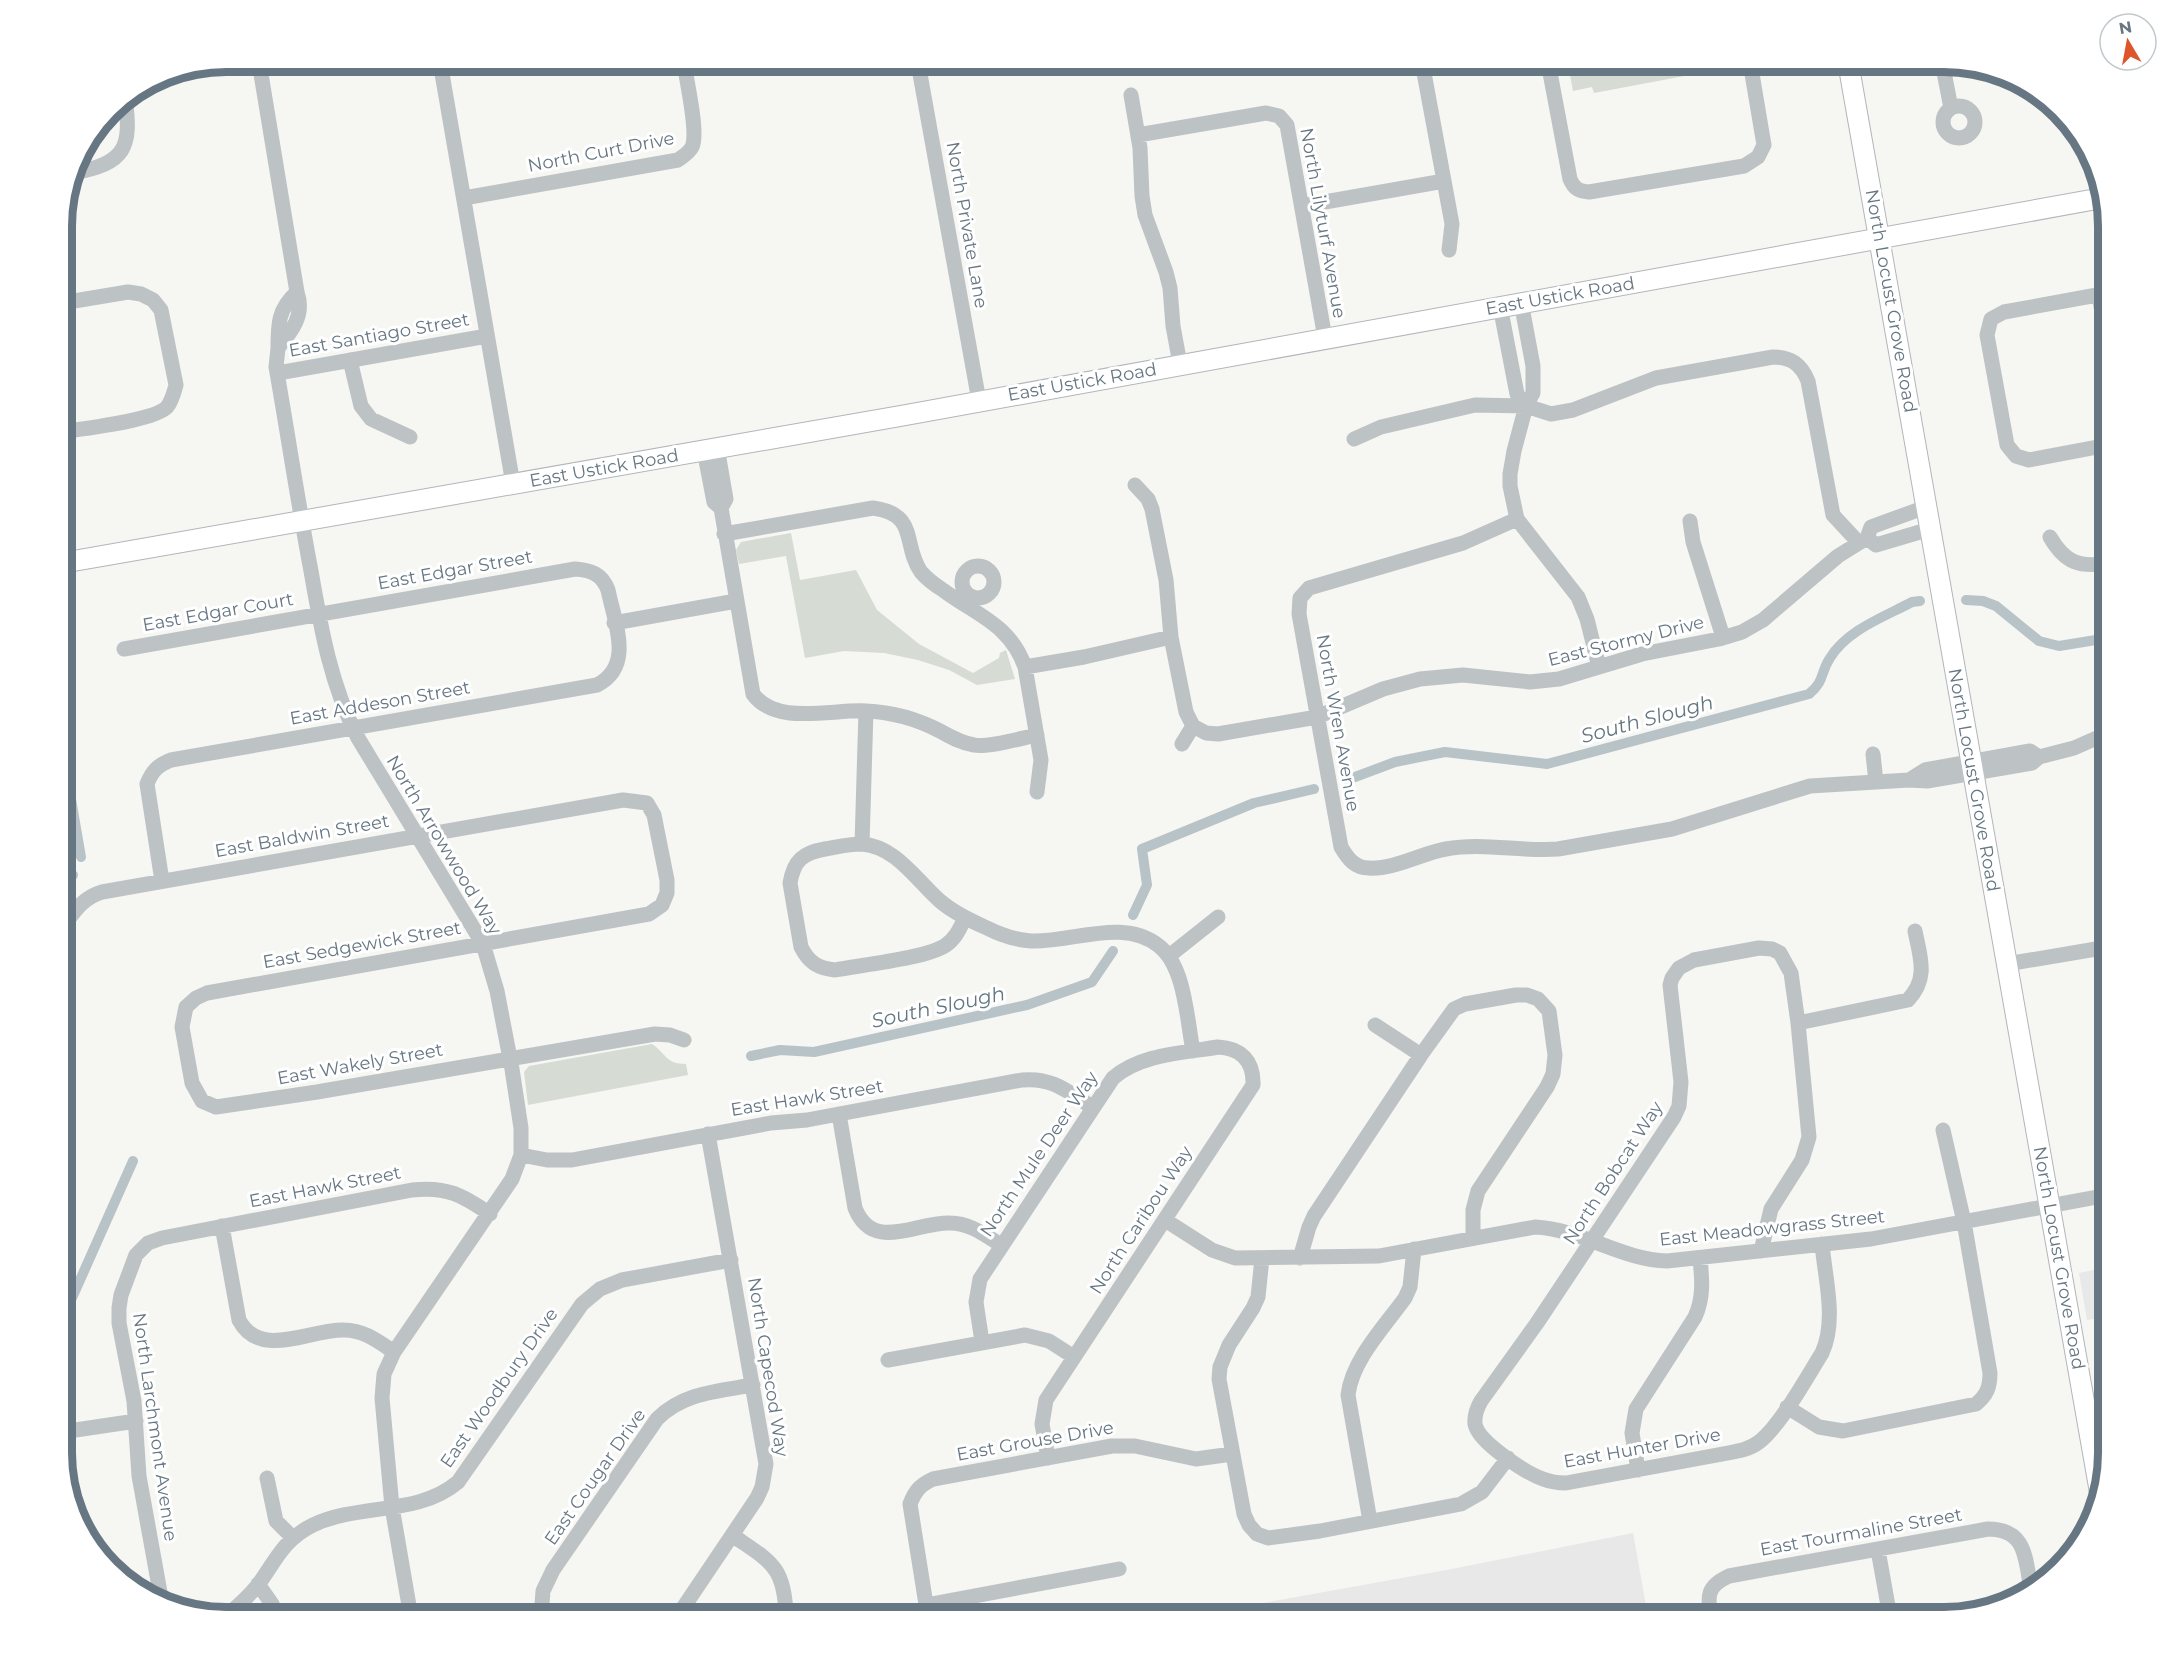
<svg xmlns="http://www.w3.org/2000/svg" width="2170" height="1679" viewBox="0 0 2170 1679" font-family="Montserrat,sans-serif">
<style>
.built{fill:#e7e8e7}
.green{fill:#d6dbd3}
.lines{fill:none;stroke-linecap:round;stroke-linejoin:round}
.canal{stroke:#b8c3c8;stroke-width:10}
.major-casing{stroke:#b1b6ba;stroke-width:22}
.minor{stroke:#bdc2c5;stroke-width:15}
.major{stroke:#fff;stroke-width:20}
.labels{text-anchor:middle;stroke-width:6;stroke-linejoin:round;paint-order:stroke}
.street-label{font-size:18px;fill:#667783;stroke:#fff}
.water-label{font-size:20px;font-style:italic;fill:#62777f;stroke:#fff}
.rim{fill:none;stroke:#667783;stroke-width:8}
</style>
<rect width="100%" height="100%" fill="#f6f6f3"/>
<!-- built -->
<path class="built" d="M2108,1267v50l-21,3 -8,-47z
M1633,1533l15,84h-462l266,-48z"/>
<!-- green -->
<path class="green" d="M1589,62h142v1l-21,3 1,5 -117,22 -2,-6 -19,4 -4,-22 20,-4z
M791,533l9,47 56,-10 21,40 42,34 54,29 26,-15 1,-5 6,-3 9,29 -38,6 -28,-15 -31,-10 -34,-7 -40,-2 -39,7 -19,-102 -47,8 -3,-14 5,-8z
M652,1044c14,9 13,20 34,20l2,11 -160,30 -4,-33 5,-6z"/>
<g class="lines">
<!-- canal -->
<path class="canal" d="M1966,600l17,1 13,5 43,35 20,5 49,-8
M62,747l19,110
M1347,780l48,-18 50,-10 102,12 262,-70c16,-13 11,-21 21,-36 17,-28 54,-41 82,-56l8,-1
M62,888l11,-13
M1133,915l14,-30 -5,-36 112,-46 60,-14
M751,1056l29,-6 34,2 213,-47 65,-23 21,-31
M62,1308l10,-10 61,-137"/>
<defs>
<path id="major" d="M1848,62l253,1436
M62,563l844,-148 1196,-217"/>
</defs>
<!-- major casing -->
<use href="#major" class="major-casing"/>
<!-- minor -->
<path class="minor" d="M259,62l38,230c8,23 -5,39 -19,56 0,-24 0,-39 19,-56
M440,62l73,422
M924,62l-6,1 61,338
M1422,62l30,162 -3,26
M1548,62l22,117c4,10 9,12 19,13l155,-26 14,-9 6,-12 -14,-83
M1942,62l9,46
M1131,95l9,53 2,48 3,19 21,57 4,16 3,38 7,38
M1943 122a16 16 0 1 1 32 0a16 16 0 1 1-32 0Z
M1138,135l128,-22 13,3 8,9 38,213
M73,173c53,-10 59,-25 52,-76
M464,198l214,-38c5,-4 11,-7 14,-13 7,-15 -6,-67 -8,-85
M1302,206l142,-25
M2108,293l-104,19 -13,7 -4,16 20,110 9,11 13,4 79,-15
M2099,295l9,52
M1500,306l17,88 9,12 7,-13v-27l-12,-64
M278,348l-2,19c12,68 22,136 35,204 10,58 20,115 47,167l125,206 14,47 15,78 9,59v27l-9,24 -118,173 -10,22 -2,24 10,109 19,110
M350,360l11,46 10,13 39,18
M278,373l209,-37
M1526,406l-12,45 -4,23v12l7,33 61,78 9,22 12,48
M62,432c22,-4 92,-11 105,-25 5,-6 7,-15 9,-22l-15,-75 -8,-10 -12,-6 -13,-2 -66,11
M1354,439l27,-12 94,-22 51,1 25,8 22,-4 83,-32 117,-21c18,0 28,7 35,24l25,134 26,28
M704,450l10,52 7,6 5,-9 -9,-52
M1135,485l13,14 4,10 14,71 5,57 15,75 7,14 13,7 12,1 99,-17 66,-28 37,-10 43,-4 67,7 29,-3 83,-25 77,-15 23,-7 21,-12 75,-64 29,-18
M1926,507l-55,20 -4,11 9,7 54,-16
M721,508l32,186c23,32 79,15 113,17 25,1 51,8 74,20 11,6 21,12 34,14 13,3 48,-7 63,-10
M1517,519l-54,24 -154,45 -9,10 -1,16 42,233c7,12 14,21 28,21 24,2 53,-15 77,-19 37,-7 75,3 112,0l114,-20 138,-43 99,-6
M1690,521l3,21 30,95
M724,534l149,-26c46,6 29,37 48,64 6,7 14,13 22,18 33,25 67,34 82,77l16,93 -4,32
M2050,537c15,26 30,31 58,26
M962 582a16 16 0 1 1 32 0a16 16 0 1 1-32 0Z
M614,623l122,-22
M124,649l451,-80c16,1 27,5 33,21 7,34 26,76 -11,95l-426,75c-13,5 -19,11 -24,24l15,97
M1025,667l59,-10 87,-20
M1182,744l11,-18
M2030,751l9,6 -7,6 -105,18 -18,-1 16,-10z
M1873,754l3,28
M2039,757l35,-9 34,-15
M862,844l4,-133
M965,918c-5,10 -9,20 -19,27 -18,13 -85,20 -111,25 -17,-2 -26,-7 -34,-23l-11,-64c4,-23 13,-30 35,-34 12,-2 24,-5 36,-5 35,2 55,36 79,57 14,12 31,20 47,27 14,7 28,12 44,13 41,2 92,-24 128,5 26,20 28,74 34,105
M62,928c12,-16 20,-30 40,-36l521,-92 24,3 7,12 13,65v13l-5,12 -13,9 -442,79 -11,5 -10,9 -4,20 10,56 10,18 14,6 101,-15 338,-58 15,1 14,5
M2102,948l6,36
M1169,956l49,-39
M2007,964l101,-17
M1798,1023l110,-23c21,-22 12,-43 7,-69
M1375,1025l46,30
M839,1114l16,94c18,45 60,14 95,15 20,0 35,12 51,22
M521,1155l26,5h25l199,-37 36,-3 32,-6 183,-34c31,-3 46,12 70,27
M1165,1220l47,30 23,8 144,-2 156,-29c46,2 87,33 132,34l204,-22 237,-44
M222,1226l17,94c21,40 71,9 105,10 20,0 35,12 50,22
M1761,1251l10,-42 31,-49 7,-23 -11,-114 -7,-50 -11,-20 -8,-4 -13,-1 -65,12 -15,8 -7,10 -2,7 11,97 -2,24 -5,11 -137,206 -56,78c-4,7 -7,14 -6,23 3,18 51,49 68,55 8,3 15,4 23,4l162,-30c11,-2 22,-4 31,-11 21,-16 48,-65 63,-89 15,-33 3,-74 0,-109
M1262,1258l-4,39 -5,11 -24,37 -9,22 -1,12 25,135 5,11 8,9 11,4 52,-7 141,-27 21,-12 26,-34
M1300,1258l9,-31 5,-11 107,-161 33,-46 11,-5 51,-9h11l11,4 11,12 6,44 -2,19 -6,13 -69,104 -5,19v28
M982,1342l-6,-40 4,-23 133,-201c28,-24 70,-25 105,-31 23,1 36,14 35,38l-207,315 -4,24 6,34
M888,1360l137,-25 24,6 25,16
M1787,1407l32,20 24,4 133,-27c11,-9 14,-17 14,-31l-26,-151 -21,-92
M62,1432l74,-11
M1638,1470l-6,-37 4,-24 59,-92c9,-20 7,-38 5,-59
M267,1478l9,43 16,16
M1370,1521l-22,-126c4,-35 37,-69 57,-97l5,-11 4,-38
M732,1535c39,27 53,31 54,82
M1878,1550l12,67
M258,1584l14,20 5,13
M162,1603l-23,-127 -5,-75 -15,-78v-15l2,-13 15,-40 12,-12 14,-5 250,-48c35,-4 50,5 78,24
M926,1605l193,-36
M225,1617c12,-10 23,-20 33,-32 18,-25 26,-46 55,-60 46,-22 105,-9 145,-43l124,-178 18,-15 22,-9 109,-20
M541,1617l2,-26 10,-21 104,-151c26,-26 61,-28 96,-34
M677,1617l80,-119 5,-11 4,-23 -58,-330
M928,1617l-18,-113c5,-13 10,-19 23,-25l179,-33h23l61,13 36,-5
M1711,1617c-4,-21 -4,-31 18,-41l259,-47c39,0 37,30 43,60"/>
<!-- major -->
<use href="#major" class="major"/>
</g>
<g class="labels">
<!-- street labels -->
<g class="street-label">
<text transform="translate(601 152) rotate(-11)" y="6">North Curt Drive</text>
<text transform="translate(1323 223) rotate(80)" y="6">North Lilyturf Avenue</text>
<text transform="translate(967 225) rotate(80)" y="6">North Private Lane</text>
<text transform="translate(1560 296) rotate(-10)" y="6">East Ustick Road</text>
<text transform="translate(1891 301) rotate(80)" y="6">North Locust Grove Road</text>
<text transform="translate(379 335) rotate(-10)" y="6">East Santiago Street</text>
<text transform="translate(1082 382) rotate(-10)" y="6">East Ustick Road</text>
<text transform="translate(604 468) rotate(-10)" y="6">East Ustick Road</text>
<text transform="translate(455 570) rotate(-10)" y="6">East Edgar Street</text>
<text transform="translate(218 612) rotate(-10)" y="6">East Edgar Court</text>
<text transform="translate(1626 641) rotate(-14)" y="6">East Stormy Drive</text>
<text transform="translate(380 703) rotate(-10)" y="6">East Addeson Street</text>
<text transform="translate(1338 723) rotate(80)" y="6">North Wren Avenue</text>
<text transform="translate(1974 780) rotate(80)" y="6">North Locust Grove Road</text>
<text transform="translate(302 836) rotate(-10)" y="6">East Baldwin Street</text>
<text transform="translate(444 845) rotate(59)" y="6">North Arrowwood Way</text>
<text transform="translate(362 945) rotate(-10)" y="6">East Sedgewick Street</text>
<text transform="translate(360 1064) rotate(-10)" y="6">East Wakely Street</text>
<text transform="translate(807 1098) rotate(-9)" y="6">East Hawk Street</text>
<text transform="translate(1039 1154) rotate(-56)" y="6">North Mule Deer Way</text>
<text transform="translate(1613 1173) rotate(-57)" y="6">North Bobcat Way</text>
<text transform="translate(325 1187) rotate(-11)" y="6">East Hawk Street</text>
<text transform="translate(1141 1220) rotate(-57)" y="6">North Caribou Way</text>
<text transform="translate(1772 1228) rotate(-6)" y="6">East Meadowgrass Street</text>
<text transform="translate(2059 1258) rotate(80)" y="6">North Locust Grove Road</text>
<text transform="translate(768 1367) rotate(81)" y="6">North Capecod Way</text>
<text transform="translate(499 1388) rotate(-55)" y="6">East Woodbury Drive</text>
<text transform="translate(155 1427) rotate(82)" y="6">North Larchmont Avenue</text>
<text transform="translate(1035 1441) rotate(-10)" y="6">East Grouse Drive</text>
<text transform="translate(1642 1448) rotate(-10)" y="6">East Hunter Drive</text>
<text transform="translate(595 1477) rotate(-55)" y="6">East Cougar Drive</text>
<text transform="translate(1861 1532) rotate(-10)" y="6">East Tourmaline Street</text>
</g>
<!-- water labels -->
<g class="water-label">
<text transform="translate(1647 719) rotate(-15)" y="7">South Slough</text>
<text transform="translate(938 1007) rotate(-12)" y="7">South Slough</text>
</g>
</g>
<!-- crop -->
<path d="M0 0H2170V1679H0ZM226 72H1944A154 154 0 0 1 2098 226V1453A154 154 0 0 1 1944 1607H226A154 154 0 0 1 72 1453V226A154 154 0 0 1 226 72Z" fill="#fff" fill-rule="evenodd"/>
<path class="rim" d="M226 72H1944A154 154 0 0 1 2098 226V1453A154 154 0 0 1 1944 1607H226A154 154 0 0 1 72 1453V226A154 154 0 0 1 226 72Z"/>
<!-- north arrow -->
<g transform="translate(2128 42) rotate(350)"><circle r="28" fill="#ffffff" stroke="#c2c9cd" stroke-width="1.5"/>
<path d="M0-4.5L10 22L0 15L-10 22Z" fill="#de552c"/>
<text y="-9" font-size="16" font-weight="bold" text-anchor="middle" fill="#667783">N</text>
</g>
</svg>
